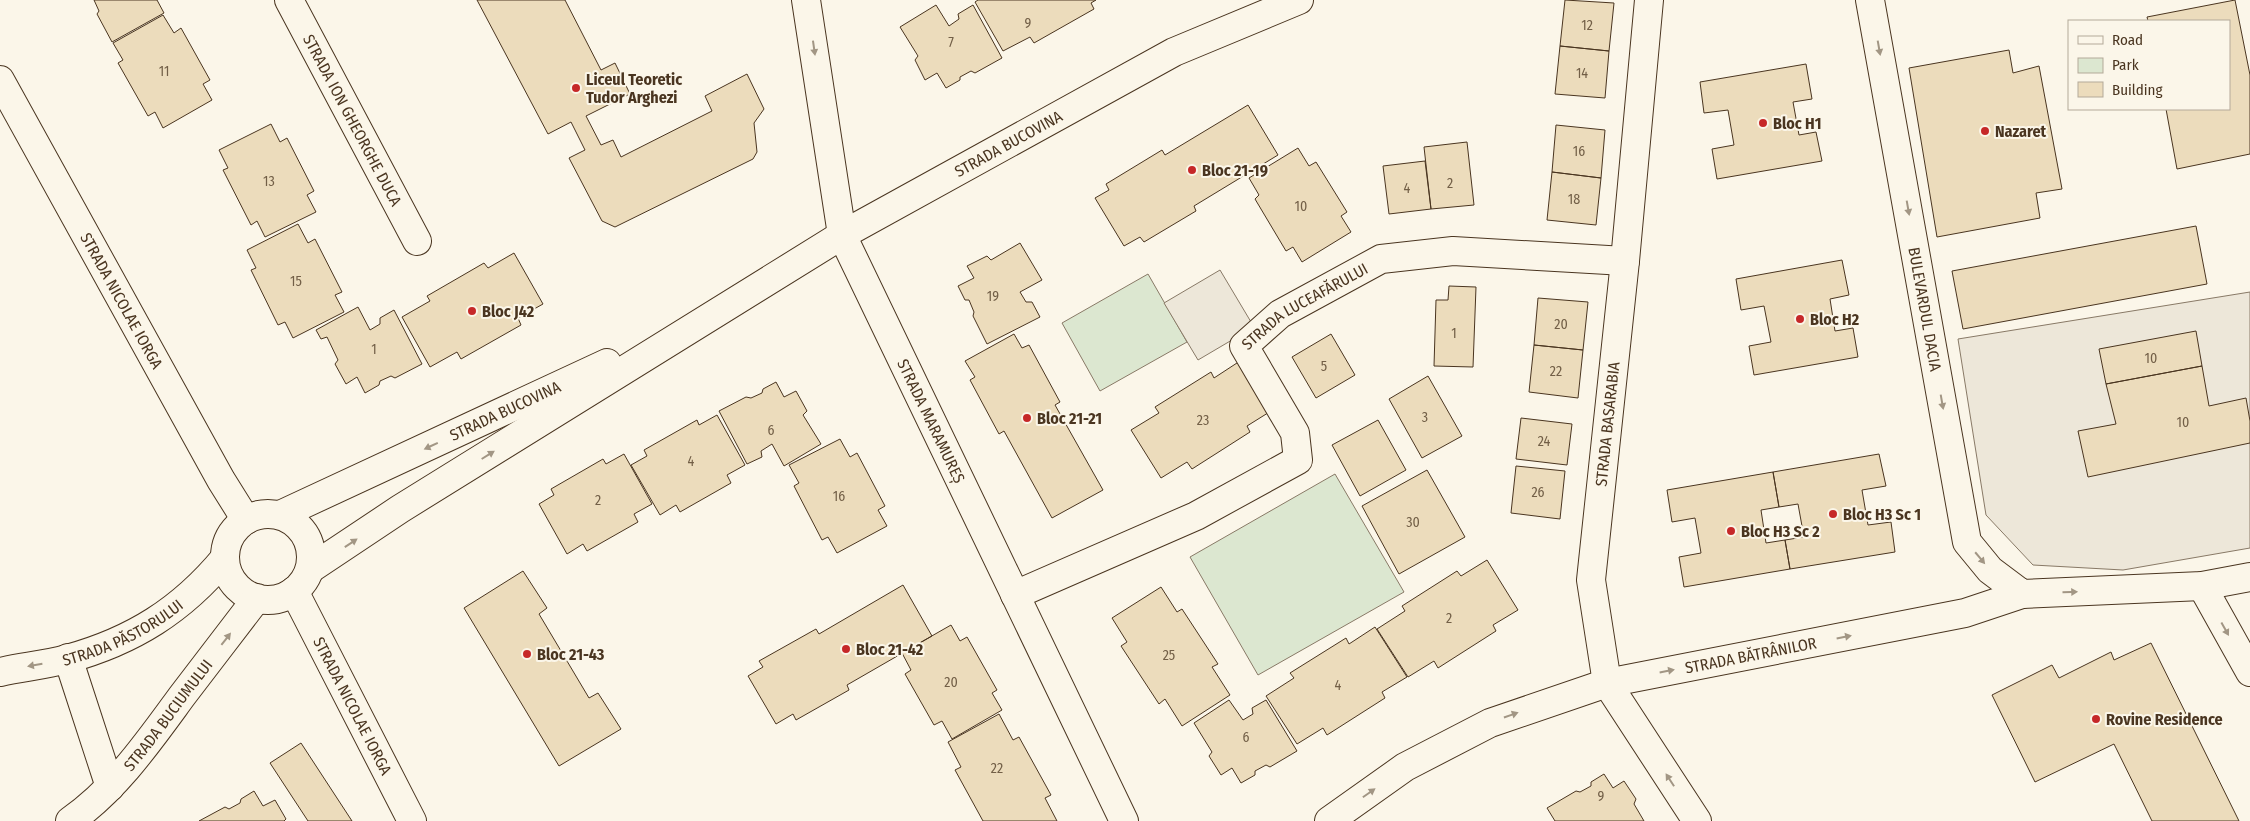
<svg xmlns="http://www.w3.org/2000/svg" width="2250" height="821" viewBox="0 0 2250 821" font-family="'Fira Sans Condensed',sans-serif">
<style>
.green{fill:#dce7d0;stroke:#887966}
.parking{fill:#ede7d9;stroke:#887966}
.building{fill:#ecdcbc;stroke:#4a3520}
.lines{fill:none;stroke-linecap:round;stroke-linejoin:round}
.minor-casing{stroke:#4a3520;stroke-width:30}
.major-casing{stroke:#4a3520;stroke-width:30}
.minor{stroke:#fbf6e9;stroke-width:28}
.major{stroke:#fbf6e9;stroke-width:28}
.oneway{fill:#a29684}
.poi-dot{fill:#c62828;stroke:#fbf6e9;stroke-width:2}
.labels{text-anchor:middle;stroke-width:4;stroke-linejoin:round;paint-order:stroke}
.number-label{font-size:14px;fill:#725f47}
.poi-label{font-size:16px;font-weight:bold;fill:#4a3520;stroke:#fbf6e9;text-anchor:start}
.street-label{font-size:16px;fill:#4a3520;stroke:#fbf6e9}
</style>
<rect width="100%" height="100%" fill="#fbf6e9"/>
<!-- green -->
<path class="green" d="M1148,274l39,68 -87,49 -38,-68z
M1335,474l69,118 -146,83 -68,-118z"/>
<!-- parking -->
<path class="parking" d="M1220,270l34,57 -56,33 -34,-57z
M2250,292v256l-127,22 -90,-5 -47,-50 -28,-176z"/>
<!-- building -->
<path class="building" d="M94,0h63l7,13 -52,29 -15,-28 2,-3z
M477,0h88l36,70 14,-7 15,31 -44,22 15,29 12,-5 8,17 91,-46 -7,-15 42,-22 17,35 -10,14 3,29 -4,7 -138,68 -13,-6 -33,-63 16,-8 -14,-28 -23,12z
M978,0h118l-5,3 3,6 -60,34 -4,-6 -27,14 -28,-49z
M1565,0l49,3 -5,48 -49,-5z
M2235,0l15,75v79l-73,15 -11,-60h63v-88h-81l-1,-4z
M936,5l13,21 10,-7 -1,-5 15,-9 29,53 -27,15 -4,-2 -11,6v3l-14,8 -9,-15 -12,7 -10,-20 3,-4 -18,-29z
M163,15l11,18 7,-5 29,52 -7,4 9,16 -49,28 -8,-16 -7,4 -30,-53 5,-3 -10,-17z
M1560,46l49,5 -4,47 -50,-4z
M2009,50l4,23 26,-7 23,123 -26,4 4,25 -103,19 -28,-169z
M1806,64l6,35 -19,3 6,33 17,-3 6,29 -105,18 -5,-30 22,-4 -6,-35 -24,3 -4,-31z
M1248,105l30,50 -84,51 2,5 -52,31 -4,-5 -16,9 -29,-48 14,-8 -3,-6 56,-34 3,5z
M271,124l9,18 7,-4 27,53 -7,4 9,17 -51,25 -8,-16 -6,4 -28,-55 5,-2 -9,-18z
M1556,125l49,5 -4,48 -49,-6z
M1467,142l7,63 -43,4 -7,-62z
M1298,148l11,18 7,-4 31,50 -6,4 10,16 -49,30 -9,-15 -7,4 -31,-52 4,-4 -10,-17z
M1425,161l6,48 -42,5 -6,-48z
M1552,172l49,6 -5,47 -49,-5z
M298,224l10,19 7,-4 27,53 -7,3 9,17 -51,26 -8,-16 -7,3 -27,-55 5,-2 -9,-18z
M2196,226l11,58 -244,45 -11,-58z
M1020,243l22,37 -22,12 6,10h6l8,15 -53,27 -14,-28 1,-4 -5,-12h-4l-7,-14 16,-8 -7,-12 20,-10 4,4z
M514,253l29,51 -25,14 3,7 -60,34 -4,-7 -27,15 -28,-50 28,-16 -3,-5 57,-33 4,5z
M1842,260l7,35 -19,4 5,32 18,-3 5,29 -104,18 -5,-29 22,-4 -7,-36 -23,4 -5,-31z
M1449,286l27,1 -3,80 -39,-1 2,-66h12z
M1538,298l50,4 -5,48 -49,-5z
M358,307l12,23 10,-6v-6l14,-8 28,54 -27,14 -4,-2 -11,5 -1,4 -14,8 -8,-16 -11,7 -11,-20 3,-4 -11,-23 -6,2 -5,-9z
M2196,331l6,35 -96,18 -7,-35z
M1014,334l8,14 7,-3 31,57 -5,3 48,85 -51,28 -48,-87 -5,3 -29,-54 5,-3 -10,-16z
M1331,334l24,41 -39,23 -24,-41z
M1534,345l49,5 -5,48 -49,-6z
M1240,361l31,50 -24,15 3,6 -58,37 -5,-7 -26,16 -30,-48 28,-17 -4,-6 56,-35 3,6z
M2202,366l7,40 37,-8 4,23v22l-162,34 -10,-46 38,-7 -10,-40z
M1428,376l34,60 -40,22 -33,-59z
M776,382l8,15 12,-6 11,20 -4,4 18,29 -37,22 -12,-22 -11,7 1,6 -15,7 -28,-53 27,-14 5,1 11,-5 1,-4z
M717,415l28,50 -18,10 4,8 -51,29 -4,-7 -16,10 -29,-50 16,-9 -3,-6 53,-30 2,5z
M1521,418l51,6 -5,41 -51,-6z
M1378,420l28,50 -46,26 -28,-51z
M840,439l10,18 7,-4 28,53 -7,4 9,16 -50,27 -9,-16 -6,3 -28,-54 5,-3 -10,-18z
M624,454l28,50 -18,10 4,8 -51,29 -4,-7 -16,10 -28,-50 15,-9 -3,-6 52,-30 3,5z
M1879,454l7,32 -24,4 6,35 23,-3 4,30 -105,17 -5,-29 19,-3 -6,-33 -19,3 -6,-35z
M1516,466l49,5 -5,48 -49,-6z
M1427,470l38,67 -66,37 -37,-68z
M1773,472l6,35 -18,3 5,33 19,-3 5,29 -106,18 -5,-30 22,-4 -6,-35 -23,4 -5,-32z
M1487,560l31,50 -25,15 3,6 -58,37 -4,-7 -26,16 -31,-48 28,-18 -3,-5 55,-35 4,5z
M523,571l24,37 -8,6 50,84 9,-5 23,36 -62,37 -95,-158z
M903,585l29,51 -85,49 2,5 -53,30 -3,-6 -17,10 -28,-48 15,-9 -4,-6 57,-32 3,5z
M1161,587l16,25 5,-3 36,55 -6,3 18,28 -48,31 -17,-27 -6,5 -38,-58 6,-4 -15,-24z
M951,625l9,16 7,-4 30,53 -5,3 10,17 -50,29 -10,-18 -8,4 -29,-51 6,-4 -9,-17z
M1375,627l32,50 -25,15 3,6 -58,37 -4,-7 -26,16 -31,-48 28,-18 -4,-5 56,-35 3,6z
M2151,643l88,178h-87l-38,-77 -79,38 -43,-87 60,-30 7,13 52,-26 3,8z
M1229,700l14,20 10,-6 -1,-6 14,-8 31,51 -27,16 -4,-2 -11,6v4l-14,8 -9,-15 -11,7 -12,-19 3,-4 -18,-29z
M999,714l14,26 6,-3 32,58 -6,3 12,23h-74l-28,-51 6,-3 -13,-25z
M301,743l51,78h-44l-38,-58z
M1604,774l9,14 11,-7 12,18 -2,5 10,17h-89l-8,-13 29,-17 4,1 11,-6v-4z
M254,791l9,15 12,-6 11,19 -2,2h-85l26,-14 4,2 11,-6 1,-4z"/>
<g class="lines">
<defs>
<g id="minor">
<path id="s1" d="M289,0l128,241"/>
<path id="s2" d="M806,0l36,235 282,586"/>
<path d="M1649,0l-24,261 -34,319 16,103 90,138"/>
<path id="s3" d="M0,80l221,400 25,40"/>
<circle cx="268" cy="557" r="43"/>
<path id="s4" d="M280,515l327,-152"/>
<path id="s5" d="M310,569l90,-60 442,-274 332,-183 125,-52"/>
<path id="s6" d="M294,591l118,230"/>
<path id="s7" d="M1015,595l181,-79 102,-56 -3,-27 -51,-87 36,-32 101,-55 72,-8 172,10"/>
<path d="M68,658l42,129"/>
<path id="s8" d="M0,672c22,-5 45,-7 67,-13 66,-18 115,-49 158,-101"/>
<path id="s9" d="M70,821c46,-32 79,-80 112,-125 25,-33 50,-65 75,-98"/>
<path id="s10" d="M1329,821l76,-54 85,-44 117,-40 358,-70 57,-19"/>
</g>
<g id="major">
<path id="s11" d="M1870,0l97,542 23,28 32,24 180,-8 48,-9"/>
<path d="M2202,586l48,86"/>
</g>
</defs>
<!-- minor casing -->
<use href="#minor" class="minor-casing"/>
<!-- major casing -->
<use href="#major" class="major-casing"/>
<!-- minor -->
<use href="#minor" class="minor"/>
<!-- major -->
<use href="#major" class="major"/>
</g>
<!-- one-way arrows -->
<defs><path id="oneway-solid" d="M-6-.8H1V-3.2L6.5 0L1 3.2V.8H-6Z" transform="scale(1.25)"/></defs>
<g class="oneway">
<use href="#oneway-solid" transform="translate(814 48) rotate(82)"/>
<use href="#oneway-solid" transform="translate(1879 48) rotate(80)"/>
<use href="#oneway-solid" transform="translate(1908 208) rotate(80)"/>
<use href="#oneway-solid" transform="translate(1942 402) rotate(80)"/>
<use href="#oneway-solid" transform="translate(431 446) rotate(155)"/>
<use href="#oneway-solid" transform="translate(488 455) rotate(-32)"/>
<use href="#oneway-solid" transform="translate(351 543) rotate(-34)"/>
<use href="#oneway-solid" transform="translate(1980 558) rotate(50)"/>
<use href="#oneway-solid" transform="translate(2070 592) rotate(-2)"/>
<use href="#oneway-solid" transform="translate(2225 629) rotate(61)"/>
<use href="#oneway-solid" transform="translate(1844 637) rotate(-11)"/>
<use href="#oneway-solid" transform="translate(226 639) rotate(-52)"/>
<use href="#oneway-solid" transform="translate(35 665) rotate(170)"/>
<use href="#oneway-solid" transform="translate(1667 671) rotate(-11)"/>
<use href="#oneway-solid" transform="translate(1511 715) rotate(-19)"/>
<use href="#oneway-solid" transform="translate(1670 780) rotate(-123)"/>
<use href="#oneway-solid" transform="translate(1369 793) rotate(-35)"/>
</g>
<!-- markers -->
<g class="poi-dot">
<circle cx="576" cy="88" r="5"/>
<circle cx="1763" cy="123" r="5"/>
<circle cx="1985" cy="131" r="5"/>
<circle cx="1192" cy="170" r="5"/>
<circle cx="472" cy="311" r="5"/>
<circle cx="1800" cy="319" r="5"/>
<circle cx="1027" cy="418" r="5"/>
<circle cx="1833" cy="514" r="5"/>
<circle cx="1731" cy="531" r="5"/>
<circle cx="846" cy="649" r="5"/>
<circle cx="527" cy="654" r="5"/>
<circle cx="2096" cy="719" r="5"/>
</g>
<g class="labels">
<!-- number labels -->
<g class="number-label">
<text x="1028" y="28">9</text>
<text x="1587" y="30">12</text>
<text x="951" y="47">7</text>
<text x="164" y="76">11</text>
<text x="1582" y="78">14</text>
<text x="1579" y="156">16</text>
<text x="269" y="186">13</text>
<text x="1450" y="188">2</text>
<text x="1407" y="193">4</text>
<text x="1574" y="204">18</text>
<text x="1301" y="211">10</text>
<text x="296" y="286">15</text>
<text x="993" y="301">19</text>
<text x="1561" y="329">20</text>
<text x="1454" y="338">1</text>
<text x="374" y="354">1</text>
<text x="2151" y="363">10</text>
<text x="1324" y="371">5</text>
<text x="1556" y="376">22</text>
<text x="1425" y="422">3</text>
<text x="1203" y="425">23</text>
<text x="2183" y="427">10</text>
<text x="771" y="435">6</text>
<text x="1544" y="446">24</text>
<text x="691" y="466">4</text>
<text x="1538" y="497">26</text>
<text x="839" y="501">16</text>
<text x="598" y="505">2</text>
<text x="1413" y="527">30</text>
<text x="1449" y="623">2</text>
<text x="1169" y="660">25</text>
<text x="951" y="687">20</text>
<text x="1338" y="690">4</text>
<text x="1246" y="742">6</text>
<text x="997" y="773">22</text>
<text x="1601" y="801">9</text>
</g>
<!-- poi labels -->
<g class="poi-label">
<text x="586" y="85">Liceul Teoretic<tspan x="586" dy="18">Tudor Arghezi</tspan></text>
<text x="1773" y="129">Bloc H1</text>
<text x="1995" y="137">Nazaret</text>
<text x="1202" y="176">Bloc 21-19</text>
<text x="482" y="317">Bloc J42</text>
<text x="1810" y="325">Bloc H2</text>
<text x="1037" y="424">Bloc 21-21</text>
<text x="1843" y="520">Bloc H3 Sc 1</text>
<text x="1741" y="537">Bloc H3 Sc 2</text>
<text x="856" y="655">Bloc 21-42</text>
<text x="537" y="660">Bloc 21-43</text>
<text x="2106" y="725">Rovine Residence</text>
</g>
<!-- street labels -->
<g class="street-label">
<text dy="6" stroke="none"><textPath href="#s1" startOffset="136">STRADA ION GHEORGHE DUCA</textPath></text>
<text dy="6" stroke="none"><textPath href="#s5" startOffset="818">STRADA BUCOVINA</textPath></text>
<text dy="6" stroke="none"><textPath href="#s3" startOffset="252">STRADA NICOLAE IORGA</textPath></text>
<text dy="6" stroke="none"><textPath href="#s7" startOffset="515">STRADA LUCEAFĂRULUI</textPath></text>
<text dy="6" stroke="none"><textPath href="#s11" startOffset="314">BULEVARDUL DACIA</textPath></text>
<text dy="6" stroke="none"><textPath href="#s4" startOffset="248">STRADA BUCOVINA</textPath></text>
<text dy="6" stroke="none"><textPath href="#s2" startOffset="444">STRADA MARAMUREȘ</textPath></text>
<text transform="translate(1607 424) rotate(-84)" y="6">STRADA BASARABIA</text>
<text dy="6" stroke="none"><textPath href="#s8" startOffset="130">STRADA PĂSTORULUI</textPath></text>
<text dy="6" stroke="none"><textPath href="#s10" startOffset="459">STRADA BĂTRÂNILOR</textPath></text>
<text dy="6" stroke="none"><textPath href="#s6" startOffset="129">STRADA NICOLAE IORGA</textPath></text>
<text dy="6" stroke="none"><textPath href="#s9" startOffset="145">STRADA BUCIUMULUI</textPath></text>
</g>
</g>
<!-- legend -->
<rect x="2068" y="20" width="162" height="90" fill="#fbf6e9" stroke="#b4a999"/>
<rect x="2078" y="36" width="25" height="8" fill="#fbf6e9" stroke="#b4a999"/>
<text x="2112" y="45" font-size="15" fill="#4a3520">Road</text>
<rect x="2078" y="58" width="25" height="15" fill="#dce7d0" stroke="#b4a999"/>
<text x="2112" y="70" font-size="15" fill="#4a3520">Park</text>
<rect x="2078" y="82" width="25" height="15" fill="#ecdcbc" stroke="#b4a999"/>
<text x="2112" y="95" font-size="15" fill="#4a3520">Building</text>
</svg>
